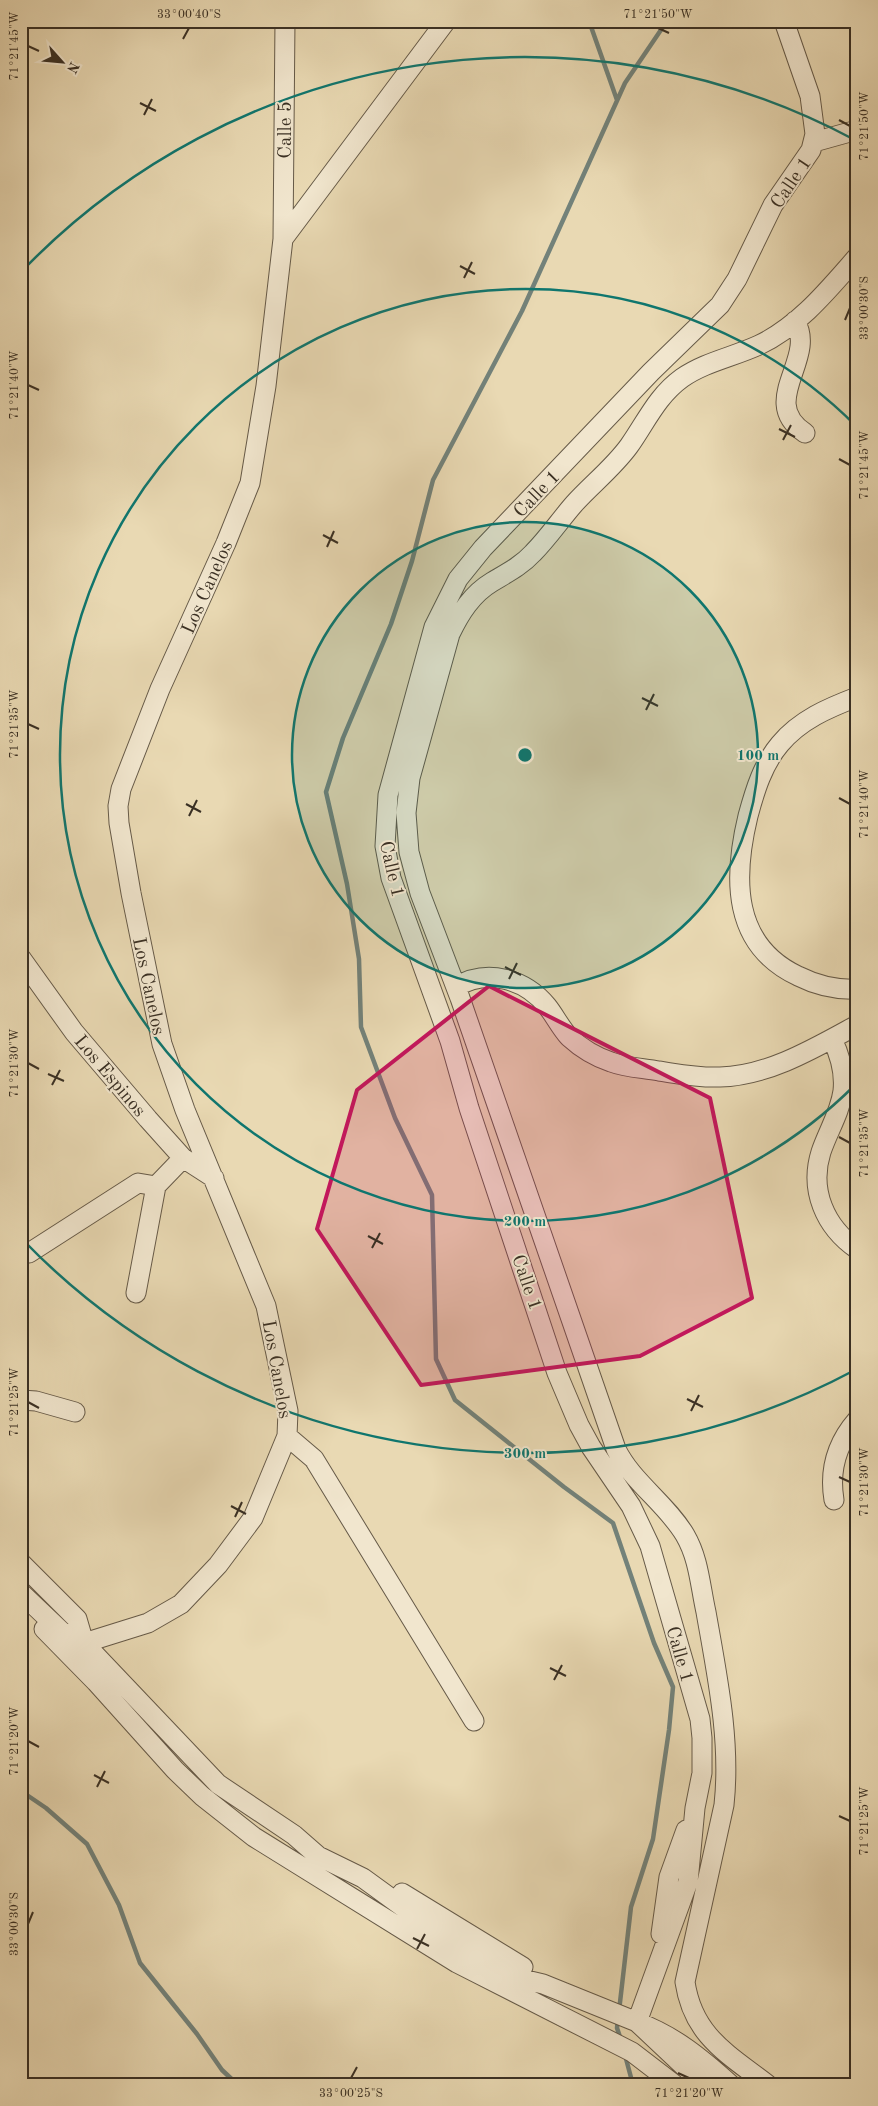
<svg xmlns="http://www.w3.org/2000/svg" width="878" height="2106" viewBox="0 0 878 2106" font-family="'Old Standard TT',serif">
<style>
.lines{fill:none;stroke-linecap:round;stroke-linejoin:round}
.stream{stroke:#73827a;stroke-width:4.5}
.minor-casing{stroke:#665a48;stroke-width:21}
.minor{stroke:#f1e6ce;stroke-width:19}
.marked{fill:#c2185b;fill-opacity:0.2;stroke:#c2185b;stroke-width:4;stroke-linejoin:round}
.ticks{fill:none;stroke:#3a3024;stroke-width:2}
.ring{fill:none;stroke:#0f766e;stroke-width:2.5}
.labels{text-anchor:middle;stroke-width:4;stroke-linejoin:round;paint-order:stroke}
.street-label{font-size:19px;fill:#3a3024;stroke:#f1e6ce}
.centre{fill:#0f766e;stroke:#f1e6ce;stroke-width:2.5}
.ring-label{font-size:15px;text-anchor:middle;font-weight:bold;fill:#0f766e;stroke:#f1e6ce;stroke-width:4;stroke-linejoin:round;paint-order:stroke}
.neatline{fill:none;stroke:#3a3024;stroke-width:2}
.ticks-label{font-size:12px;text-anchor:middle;fill:#3a3024}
</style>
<rect width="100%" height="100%" fill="#e9d9b3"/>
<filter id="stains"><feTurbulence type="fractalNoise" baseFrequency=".004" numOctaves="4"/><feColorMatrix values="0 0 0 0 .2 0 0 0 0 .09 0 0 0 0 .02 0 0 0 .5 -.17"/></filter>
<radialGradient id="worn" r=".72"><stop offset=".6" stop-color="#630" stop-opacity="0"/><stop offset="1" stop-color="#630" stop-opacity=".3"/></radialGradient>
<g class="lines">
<!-- stream -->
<path class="stream" d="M589,21l28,79
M21,1791l25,17 41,36 32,61 21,58 57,71 25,36 16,15
M619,2011l12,-104 22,-68 16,-109 4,-43 -19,-44 -41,-120 -49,-36 -109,-87 -19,-41 -4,-164 -37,-77 -34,-91 -2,-68 -12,-75 -21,-92 17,-54 48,-114 21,-63 21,-81 89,-169 103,-228 42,-62
M618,2018l-1,10 4,12
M625,2055l8,30"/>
<defs>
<path id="minor" d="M814,142l43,-12
M283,239l163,-218
M795,321c23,38 -38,80 10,112
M857,697c-29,11 -57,23 -77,47 -17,20 -25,46 -32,72 -15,62 -16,129 50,160 18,9 39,14 59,13
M21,958l53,74 74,87 35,39 31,20
M456,987c31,-19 69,-8 91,19 8,10 13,21 22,31 12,11 27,20 42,25 16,6 32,6 48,9 20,3 40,7 61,6 48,-1 95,-29 137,-52
M832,1039c8,16 13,33 11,52 -3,22 -15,40 -22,61 -12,38 4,75 36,97
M29,1253l109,-70 18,3
M136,1293l20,-107 27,-28
M21,1400l15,1 39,11
M287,1436l27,23 160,262
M834,1500c-5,-30 3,-57 23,-80
M21,1563l56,56 7,24
M21,1593l40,38 23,12 134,141 76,51 24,21 45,22 88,64 71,37 21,5 94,38 67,63
M44,1629l52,53 79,88 27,26 52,41 203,126 175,89 43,33
M84,1643l64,-20 33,-19 37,-39 35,-47 34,-82 1,-25 -22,-105 -81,-196 -23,-66 -31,-151 -12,-70 -1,-17 3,-17 39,-100 66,-146 24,-60 16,-97 17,-147 2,-218
M402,1893l121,74
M661,1934l8,-57 17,-47
M731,2085c-29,-26 -56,-49 -94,-63l51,-140 7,-74 7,-35v-35l-2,-19 -50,-173 -19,-40 -40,-59 -12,-22 -22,-52 -88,-265 -19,-67 -59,-163 -6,-32 3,-51 46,-168 24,-48 25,-31 168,-176 69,-67 17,-26 36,-74 38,-55 4,-16 -5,-38 -26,-75
M768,2085c-40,-31 -75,-49 -83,-103l39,-177c7,-64 -7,-130 -18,-193 -6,-27 -7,-53 -21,-77 -19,-32 -53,-53 -69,-86l-156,-451 -40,-105 -11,-41 -3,-39 4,-35 40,-144c10,-21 22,-40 42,-52 15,-9 29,-16 41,-29 15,-15 27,-33 41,-49 18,-20 39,-36 55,-58 17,-24 28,-50 53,-68 23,-16 51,-21 77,-33 40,-19 69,-55 98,-88"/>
</defs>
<!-- minor casing -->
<use href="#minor" class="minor-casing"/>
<!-- minor -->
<use href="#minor" class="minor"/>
</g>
<!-- marked area -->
<path class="marked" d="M489,986l221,112 42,200 -112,58 -219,29 -104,-156 40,-139z"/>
<!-- ticks -->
<path class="ticks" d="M658,28l11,5M183,39l6,-11M28,46l11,5M140,103l16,8M144,115l8,-16M839,120l11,6M460,266l15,8M464,278l8,-16M845,320l5,-12M28,385l11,5M779,429l16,8M783,440l8,-15M839,459l11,6M323,535l15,8M327,547l7,-16M642,698l16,8M646,710l8,-16M28,724l11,5M839,798l11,6M186,804l15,8M189,816l8,-16M505,967l16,8M509,979l8,-16M28,1063l11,6M48,1074l16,7M52,1085l8,-15M839,1137l11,6M368,1236l15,8M372,1248l8,-15M687,1399l16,8M28,1402l11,6M691,1411l8,-16M839,1477l11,5M231,1506l15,8M235,1517l7,-15M550,1668l16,8M554,1680l8,-15M28,1741l11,6M94,1775l15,8M97,1787l8,-16M839,1816l11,5M28,1924l5,-12M413,1938l16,8M417,1949l8,-15M678,2073l11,5M351,2078l6,-11"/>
<!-- distance rings -->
<circle cx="525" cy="755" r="233" fill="#0f766e" fill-opacity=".12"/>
<g class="ring">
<circle cx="525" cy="755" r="233"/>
<path d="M855 1085A466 466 0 1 1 855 425"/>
<path d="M853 1371A698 698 0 0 1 23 1240M23 270A698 698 0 0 1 853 139"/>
</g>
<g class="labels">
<!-- street labels -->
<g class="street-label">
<text transform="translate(284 130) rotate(-90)" y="7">Calle 5</text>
<text transform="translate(790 182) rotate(-56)" y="7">Calle 1</text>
<text transform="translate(536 493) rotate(-46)" y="7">Calle 1</text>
<text transform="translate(206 587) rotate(-66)" y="7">Los Canelos</text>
<text transform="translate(393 869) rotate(77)" y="7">Calle 1</text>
<text transform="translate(150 986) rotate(78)" y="7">Los Canelos</text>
<text transform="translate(111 1075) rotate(50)" y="7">Los Espinos</text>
<text transform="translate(528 1282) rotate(71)" y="7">Calle 1</text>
<text transform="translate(278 1369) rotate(80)" y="7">Los Canelos</text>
<text transform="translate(681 1654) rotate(74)" y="7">Calle 1</text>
</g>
</g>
<circle cx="525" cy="755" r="8" class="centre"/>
<g class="ring-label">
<text x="758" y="760">100 m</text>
<text x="525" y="1226">200 m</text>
<text x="525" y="1458">300 m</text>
</g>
<!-- margin -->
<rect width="878" height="2106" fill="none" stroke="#e9d9b3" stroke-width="55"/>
<!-- north arrow -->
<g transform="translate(62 62) rotate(117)" stroke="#f1e6ce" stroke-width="4" paint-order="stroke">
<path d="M0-4L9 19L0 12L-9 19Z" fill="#3a3024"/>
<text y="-8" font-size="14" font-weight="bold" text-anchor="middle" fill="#3a3024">N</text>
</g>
<rect x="28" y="28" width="822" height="2050" class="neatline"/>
<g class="ticks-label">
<text x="189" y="18">33°00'40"S</text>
<text x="658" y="18">71°21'50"W</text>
<text transform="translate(14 46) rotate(-90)" y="4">71°21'45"W</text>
<text transform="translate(864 126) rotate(-90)" y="4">71°21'50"W</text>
<text transform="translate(864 308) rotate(-90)" y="4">33°00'30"S</text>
<text transform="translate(14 385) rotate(-90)" y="4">71°21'40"W</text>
<text transform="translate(864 465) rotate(-90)" y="4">71°21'45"W</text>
<text transform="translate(14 724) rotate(-90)" y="4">71°21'35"W</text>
<text transform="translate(864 804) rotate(-90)" y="4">71°21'40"W</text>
<text transform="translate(14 1063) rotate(-90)" y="4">71°21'30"W</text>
<text transform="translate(864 1143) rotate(-90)" y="4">71°21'35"W</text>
<text transform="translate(14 1402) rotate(-90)" y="4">71°21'25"W</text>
<text transform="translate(864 1482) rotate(-90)" y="4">71°21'30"W</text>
<text transform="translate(14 1741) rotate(-90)" y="4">71°21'20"W</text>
<text transform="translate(864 1821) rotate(-90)" y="4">71°21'25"W</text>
<text transform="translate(14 1924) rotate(-90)" y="4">33°00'30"S</text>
<text x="351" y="2097">33°00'25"S</text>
<text x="689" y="2097">71°21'20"W</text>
</g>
<rect width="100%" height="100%" filter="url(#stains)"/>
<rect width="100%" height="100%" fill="url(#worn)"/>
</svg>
